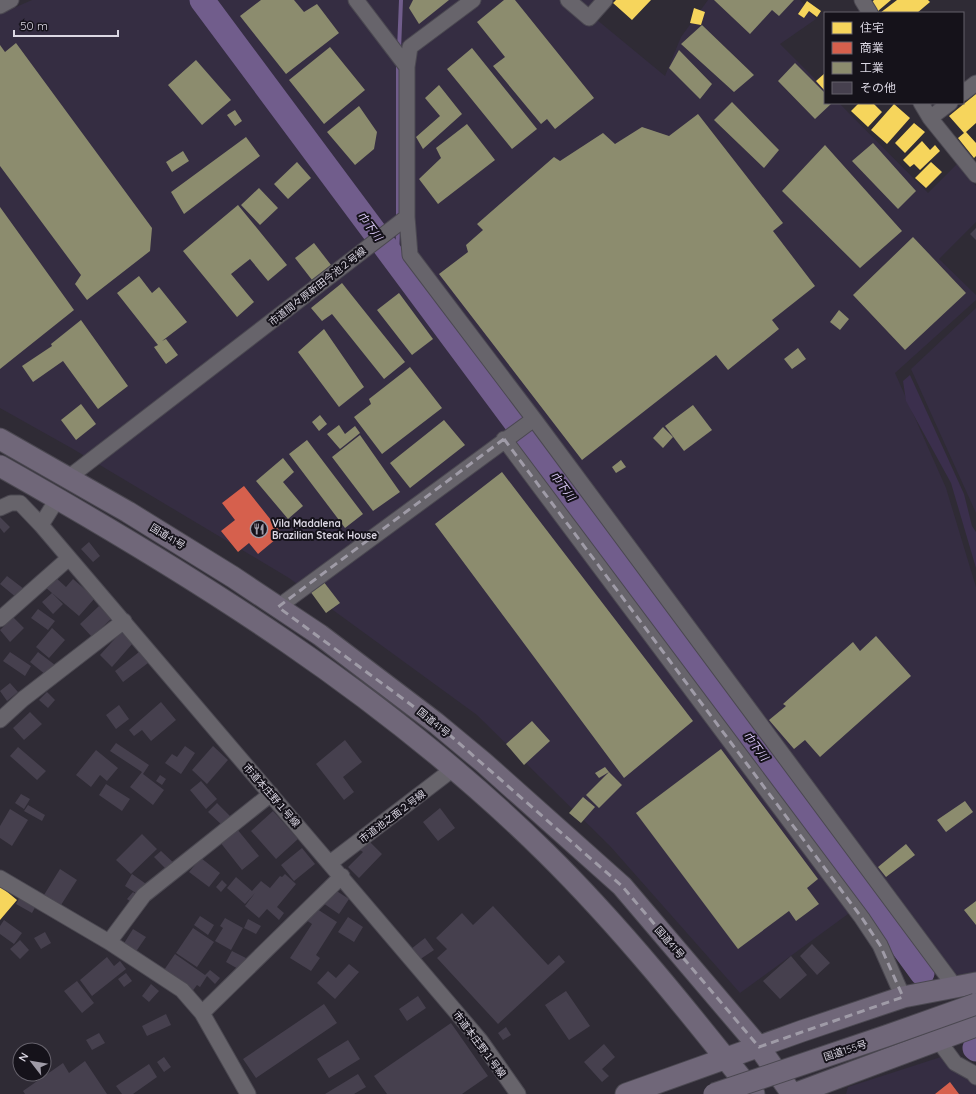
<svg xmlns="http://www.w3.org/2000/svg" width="976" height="1094" viewBox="0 0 976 1094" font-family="Quicksand,'Noto Sans JP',sans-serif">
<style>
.built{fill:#352d42}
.green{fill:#3b2f4d}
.homes{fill:#f6d55c}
.shops{fill:#d6604d}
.industry{fill:#8c8c6e}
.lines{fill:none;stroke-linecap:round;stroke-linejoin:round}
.stream{stroke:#715d8c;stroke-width:4}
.river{stroke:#715d8c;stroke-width:25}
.building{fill:#46404e}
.minor-casing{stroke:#4b4851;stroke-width:17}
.highway-casing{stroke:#4b4851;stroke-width:23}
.minor{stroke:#67646b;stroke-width:15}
.highway{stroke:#706779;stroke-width:21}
.highway-bridge-casing{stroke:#4b4851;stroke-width:23;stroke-linecap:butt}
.highway-bridge{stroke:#706779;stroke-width:21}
.marked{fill:none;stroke:#9f9ba7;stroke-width:3;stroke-dasharray:8 5;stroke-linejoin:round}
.labels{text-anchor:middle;stroke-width:4;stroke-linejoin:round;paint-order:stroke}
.street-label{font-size:10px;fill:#dcd8e4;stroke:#15121a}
.poi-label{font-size:10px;font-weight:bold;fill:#dcd8e4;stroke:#15121a;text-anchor:start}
.water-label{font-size:11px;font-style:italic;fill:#deccfb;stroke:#15121a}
</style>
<rect width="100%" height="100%" fill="#2f2b35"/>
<!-- built -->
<path class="built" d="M32,0h562l-9,10 80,66 16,-39 27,-37h92l16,19 -36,25 45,45v14h14l89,90 29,-29 19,22v36l-37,37 37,36v5l-81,73 51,115 30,99v385l-20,3 -67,-91 -149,109 -130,-147 -133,-131 -188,-137 -216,-129 -73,-41v-394z
M976,308v205l-65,-144z
M944,1056l32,27v11h-130l2,-7z"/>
<!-- green -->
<path class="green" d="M910,375l54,119 8,32 4,6v36l-25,-85 -45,-82 -3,-20z"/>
<!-- homes -->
<path class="homes" d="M616,0h35l-19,20 -19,-17z
M874,0h17l-13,11 -7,-8z
M897,0h31l2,2 -13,11h-37z
M807,1l14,10 -4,6 -8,-6 -5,7 -6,-4z
M694,8l11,4 -4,13 -11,-2z
M825,73v18l-9,-10z
M976,94v29l-10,9 10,11v13l-2,2 -16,-20 6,-5 -15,-17z
M859,103h14l9,9 -14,15 -17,-16z
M894,104l16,14 -23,26 -16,-14z
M914,123l11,9 -20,21 -10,-10z
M922,141l8,9 5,-5 5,6 -20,19 -6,-6 -4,3 -7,-7z
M931,162l11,10 -16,16 -11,-10z
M0,886l17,14 -17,20z"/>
<!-- shops -->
<path class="shops" d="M244,486l38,48 -24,20 -9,-11 -11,9 -17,-21 14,-11 -13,-17z
M950,1082l9,12h-24z"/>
<!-- industry -->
<path class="industry" d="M261,0h33l10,12 13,-8 22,29 -53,41 -46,-58z
M413,0h36l-30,24 -10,-16z
M504,0h11l79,98 -39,31 -8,-10 -6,5 -48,-58 12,-9 -28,-35z
M714,0h80l-15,16 -7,-6 -22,24z
M702,25l52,50 -20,17 -53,-48z
M16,43l136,185 -2,23 -63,49 -12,-16 6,-9 -81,-109v-121l5,7z
M330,47l35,43 -41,34 -35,-44z
M472,48l65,81 -25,20 -65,-80z
M679,50l33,34 -12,15 -31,-31z
M196,60l35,40 -29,25 -34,-40z
M795,63l30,30v10h7l-17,16 -37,-38z
M439,85l23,29 -39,35 -7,-12 24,-21 -15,-18z
M732,102l47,48 -15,18 -50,-48z
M359,106l18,26 -3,17 -19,16 -28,-33z
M235,110l7,11 -7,5 -8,-11z
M698,114l85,109 -10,8 42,55 -43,34 7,9 -51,41 -12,-15 -134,105 -143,-186 29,-22 -2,-7 17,-15 -6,-6 77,-67 6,4 43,-28 12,11 27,-17 27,9z
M467,124l28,36 -57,44 -19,-25 22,-21 -5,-10z
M246,137l14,19 -76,58 -13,-22z
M873,143l43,48 -18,18 -46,-48z
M825,145l77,86 -42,37 -78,-77z
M183,151l6,10 -17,11 -6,-10z
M297,162l14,16 -23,21 -14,-15z
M259,188l19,20 -18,17 -19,-20z
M238,205l49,60 -19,16 -18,-22 -19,15 23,28 -17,15 -54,-66z
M0,207l74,103 -74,59z
M913,237l53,56 -61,57 -52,-55z
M314,243l17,22 -19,15 -17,-22z
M139,276l13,17 7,-6 28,35 -25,19 4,-2 12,16 -12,9 -12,-17 4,-2 -41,-52z
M342,283l63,79 -21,17 -52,-65 -10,7 -11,-13z
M399,293l34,46 -21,16 -35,-45z
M839,310l10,9 -9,11 -10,-8z
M81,320l47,66 -30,23 -35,-48 -30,21 -11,-16 30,-20 -1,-2z
M324,329l40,58 -25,20 -41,-55z
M798,348l8,11 -14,10 -8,-10z
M410,367l32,41 -60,46 -28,-37 17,-13 -2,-5z
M81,404l15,20 -20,16 -15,-20z
M693,405l19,25 -28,21 -19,-25z
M320,415l7,9 -8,7 -7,-9z
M444,420l21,25 -55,43 -20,-25z
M339,425l6,9 10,-8 5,7 -20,16 -13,-15z
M663,427l10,10 -10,11 -10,-10z
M360,435l40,57 -27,19 -41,-54z
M307,440l56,74 -18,14 -56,-74z
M283,458l11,14 -11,10 20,24 -15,13 -32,-38z
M621,460l5,7 -10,6 -4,-6z
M502,472l191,249 -69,57 -189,-254z
M323,581l17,22 -14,10 -16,-22z
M876,636l35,40 -91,81 -15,-17 -11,9 -25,-29 17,-14 -3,-2 70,-62 7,9z
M532,721l18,20 -26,24 -18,-21z
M721,749l97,130 -11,9 12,16 -23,17 -7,-10 -51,38 -102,-136z
M605,767l4,5 -10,6 -4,-5z
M609,772l13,13 -23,23 -13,-13z
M583,797l12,10 -14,16 -12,-10z
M965,801l8,11 -27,20 -9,-12z
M906,844l9,11 -29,22 -8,-10z
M976,901v24l-12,-15z"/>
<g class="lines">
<!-- stream -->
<path class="stream" d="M399,50l2,-50
M398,220v-156
M397,261l1,-33"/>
<!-- river -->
<path class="river" d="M202,0l571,768 149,205
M975,1048l1,1"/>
</g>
<!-- building -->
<path class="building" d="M976,228v12l-6,-6z
M0,517l10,10 -6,6 -4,-5z
M89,542l11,14 -7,6 -12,-13z
M7,576l17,13 -7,9 -17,-14z
M54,576l12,11 7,-8 22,19 -16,18 -34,-29z
M52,593l11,11 -10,10 -11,-12z
M99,606l12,13 -19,18 -12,-13z
M38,609l17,12 -7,9 -17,-12z
M13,617l11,11 -14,14 -10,-12z
M52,628l13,12 -16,18 -13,-11z
M121,632l12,11 -21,24 -12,-12z
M10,652l21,14 -6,10 -22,-15z
M38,652l17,13 -9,10 -16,-13z
M139,652l9,11 -25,19 -8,-11z
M10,683l8,9 -11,9 -7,-10z
M47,692l8,8 -7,8 -9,-8z
M161,702l15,18 -25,21 -9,-11 -8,6 -5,-6z
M119,705l10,14 -13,10 -10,-14z
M30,712l12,12 -18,16 -11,-12z
M345,740l17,22 -19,15 11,15 -10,8 -28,-36z
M116,743l33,22 -6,9 21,16 -11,15 -23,-18 12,-15 -32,-21z
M185,746l10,7 -14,21 -16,-11 7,-9 5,3z
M213,746l15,14 -21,24 -15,-14z
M18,747l28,24 -9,9 -27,-24z
M96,750l22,18 -11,13 -7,-6 -9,12 -15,-12z
M160,775l6,4 -4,6 -6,-4z
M201,781l16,18 -11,10 -16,-19z
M106,784l24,15 -8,12 -23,-16z
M21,794l9,5 -6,10 -9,-6z
M217,803l14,14 -8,9 -15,-14z
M28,805l17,10 -3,6 -18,-10z
M440,808l15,20 -17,13 -15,-19z
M10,809l18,11 -16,26 -12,-8v-12z
M273,811l25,28 -22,20 -25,-28z
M237,829l22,27 -17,14 -22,-28z
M142,834l15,15 -26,25 -15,-14z
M369,841l13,13 -23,24 -11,-11 15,-15 -3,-2z
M302,848l13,16 -21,17 -13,-16z
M161,851l15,14 -7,7 -15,-15z
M201,858l19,15 -11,14 -20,-15z
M60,869l17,11 -16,25 -17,-10z
M132,874l17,12 -7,11 -17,-11z
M285,874l11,10 -19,23 7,6 -5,7 -12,-11 -8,9 -14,-12 10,-13 -10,11 -18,-16 9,-11 16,14 9,-10 9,7 10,-12 2,1z
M222,880l5,5 -6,7 -5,-5z
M332,888l17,11 -10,15 -16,-11z
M133,892l7,6 -5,7 -8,-6z
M21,895l16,9 -5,9 -16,-9z
M493,906l55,59 11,-10 6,7 -67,62 -61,-66 10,-9 -11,-11 26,-25 11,12z
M314,907l23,15 -21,33 4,3 -9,13 -21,-13 22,-34 -6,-4z
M200,916l14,9 -6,10 -14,-10z
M348,917l15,10 -9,15 -16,-10z
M225,918l18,10 -12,22 -16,-9 8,-13 -3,-2z
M248,919l13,7 -5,8 -12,-6z
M4,920l18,13 -8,11 -14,-10v-8z
M193,928l21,14 -17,25 -21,-14z
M133,929l13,8 -11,16 -12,-8z
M45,932l6,11 -10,6 -7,-11z
M425,938l9,12 -15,10 -8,-11z
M20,940l9,10 -9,9 -10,-10z
M812,944l18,19 -13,12 -17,-19z
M232,951l14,7 -6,12 -14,-8z
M175,954l30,21 5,-5 10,8 -5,6 -8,-8 -7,11 -3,-2 -6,8 -29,-20z
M791,956l16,19 -27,24 -17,-18z
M107,957l7,9 6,-5 6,8 -34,27 -12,-16z
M349,964l10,8 -24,27 -18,-16 11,-12 8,7z
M126,973l6,8 -8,6 -6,-8z
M77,981l17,22 -12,10 -18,-22z
M151,984l8,7 -10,11 -7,-6z
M566,991l24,35 -21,14 -24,-35z
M418,996l8,12 -19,13 -8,-12z
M324,1004l13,19 -81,55 -13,-19z
M166,1014l5,11 -24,11 -5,-10z
M451,1023l37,53 -26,18h-75l-13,-18z
M506,1027l5,8 -8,5 -5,-7z
M99,1033l6,10 -13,7 -6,-10z
M348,1040l12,19 -31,19 -12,-19z
M604,1044l11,13 -13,12 7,7 -7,6 -18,-20z
M164,1057l7,10 -7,5 -7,-10z
M85,1061l22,33h-82l-2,-3 40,-28 6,10z
M149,1064l8,13 -24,17h-11l-6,-8z
M358,1074l8,13 -12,7h-29z"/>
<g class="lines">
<defs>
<path id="minor" d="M356,0l51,67
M568,0l21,18 16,-18
M862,0l8,13
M0,6l11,-6
M963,93l13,-10
M921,103l9,15 46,57
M930,118l20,-15
M407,217l3,38 124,164 422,569
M504,439l358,479 18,27 23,52
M68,478l339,-261v-150l3,-20 63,-47
M58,498l-17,27 439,515 38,54
M0,508l11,-5h9l21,22
M278,607l256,-188
M0,619l69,-61
M0,720l23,-21 101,-78
M330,863l123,-94
M0,878l109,64 73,48 20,23 46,81
M109,942l35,-47 127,-101
M202,1013l140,-137
M938,1040l17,23 18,10 3,4"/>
<path id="highway" d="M0,439l128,73 105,65 87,58 116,88 47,39 139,124 137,161 33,47
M0,466c195,110 386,229 546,387 76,75 142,158 208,241
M626,1094l176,-63 101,-34 73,-14
M794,1094l182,-68"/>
</defs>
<!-- minor casing -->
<use href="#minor" class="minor-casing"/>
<!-- highway casing -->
<use href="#highway" class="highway-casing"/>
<!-- minor -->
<use href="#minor" class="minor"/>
<!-- highway -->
<use href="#highway" class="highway"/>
<defs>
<path id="highway-bridge" d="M714,1094l172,-58 90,-32"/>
</defs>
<!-- highway-bridge casing -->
<use href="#highway-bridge" class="highway-bridge-casing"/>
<!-- highway-bridge -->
<use href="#highway-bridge" class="highway-bridge"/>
</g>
<!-- marked area -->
<path class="marked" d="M504,439l358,479 18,27 23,52 -144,50 -137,-161 -186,-163 -158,-116z"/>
<!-- icons -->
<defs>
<symbol id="restaurant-ring" viewBox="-11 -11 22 22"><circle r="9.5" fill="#15121a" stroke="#9f9ba7" stroke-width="1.5"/><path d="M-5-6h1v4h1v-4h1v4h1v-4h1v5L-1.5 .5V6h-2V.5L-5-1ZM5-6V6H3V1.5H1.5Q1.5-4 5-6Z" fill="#9f9ba7"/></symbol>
</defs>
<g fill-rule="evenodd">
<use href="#restaurant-ring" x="249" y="519" width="20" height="20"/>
</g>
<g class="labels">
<!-- street labels -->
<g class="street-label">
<text transform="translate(317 286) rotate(-38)" y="4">市道間々原新田今池２号線</text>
<text transform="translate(168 536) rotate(31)" y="4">国道41号</text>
<text transform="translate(434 722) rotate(39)" y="4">国道41号</text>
<text transform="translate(272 795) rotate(49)" y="4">市道本庄野１号線</text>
<text transform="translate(392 816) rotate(-37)" y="4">市道池之面２号線</text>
<text transform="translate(670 942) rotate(49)" y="4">国道41号</text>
<text transform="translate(480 1044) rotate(53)" y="4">市道本庄野１号線</text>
<text transform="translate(845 1050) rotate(-18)" y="4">国道155号</text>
</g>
<!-- poi labels -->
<g class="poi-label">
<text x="272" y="527">Vila Madalena<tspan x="272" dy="12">Brazilian Steak House</tspan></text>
</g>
<!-- water labels -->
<g class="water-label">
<text transform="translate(370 226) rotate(53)" y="4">巾下川</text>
<text transform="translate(563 486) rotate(53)" y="4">巾下川</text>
<text transform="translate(756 746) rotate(53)" y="4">巾下川</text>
</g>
</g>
<!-- legend -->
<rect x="824" y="12" width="140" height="92" fill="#15121a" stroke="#65616b"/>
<rect x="832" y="22" width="20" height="12" fill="#f6d55c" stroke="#65616b"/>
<text x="860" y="32" font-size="12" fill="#dcd8e4">住宅</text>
<rect x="832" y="42" width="20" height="12" fill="#d6604d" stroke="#65616b"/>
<text x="860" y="52" font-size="12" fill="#dcd8e4">商業</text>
<rect x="832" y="62" width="20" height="12" fill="#8c8c6e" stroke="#65616b"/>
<text x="860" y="72" font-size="12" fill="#dcd8e4">工業</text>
<rect x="832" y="82" width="20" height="12" fill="#46404e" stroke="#65616b"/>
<text x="860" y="92" font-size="12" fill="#dcd8e4">その他</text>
<!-- north arrow -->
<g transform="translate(32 1062) rotate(301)"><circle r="19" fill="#15121a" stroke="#65616b"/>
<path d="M0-3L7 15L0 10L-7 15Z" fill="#9f9ba7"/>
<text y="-6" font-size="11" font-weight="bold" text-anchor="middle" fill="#dcd8e4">N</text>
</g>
<!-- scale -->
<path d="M14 30v6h104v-6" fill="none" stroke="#dcd8e4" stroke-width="2"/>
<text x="20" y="30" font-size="12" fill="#dcd8e4" stroke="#15121a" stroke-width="3" paint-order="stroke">50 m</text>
</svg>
